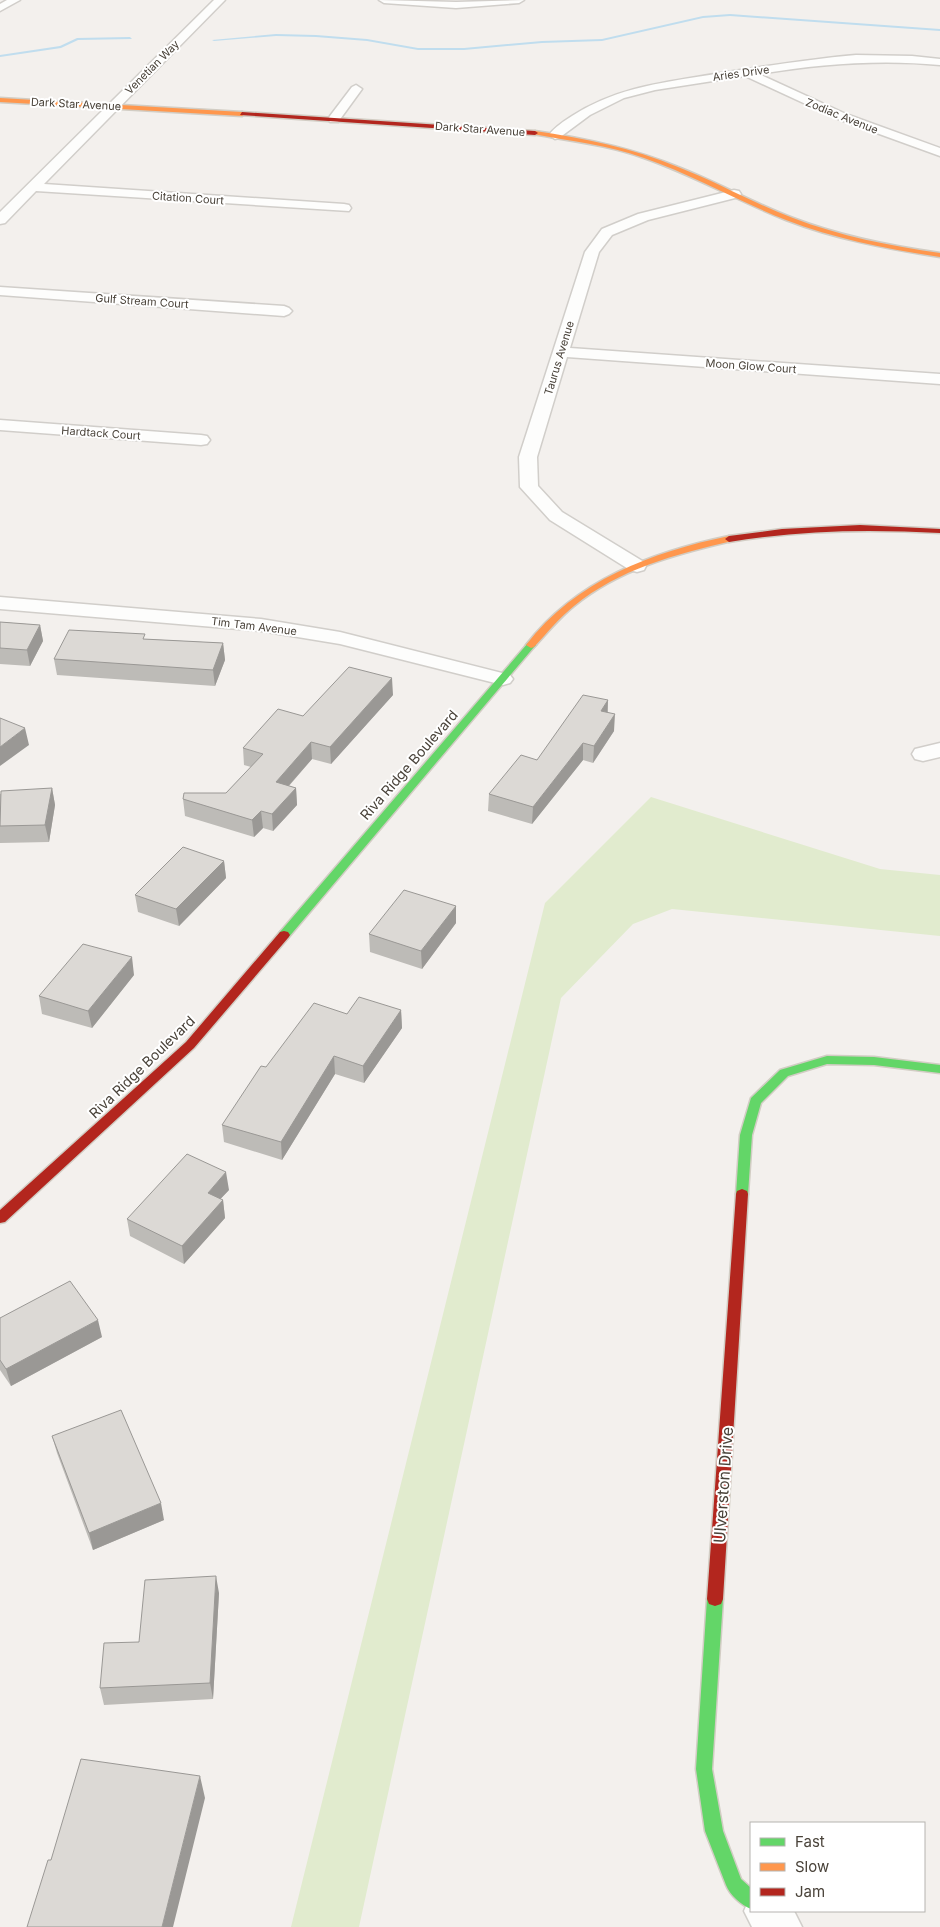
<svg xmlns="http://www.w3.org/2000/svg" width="940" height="1927" viewBox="0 0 940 1927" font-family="Inter,sans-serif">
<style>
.green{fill:#e1ebce}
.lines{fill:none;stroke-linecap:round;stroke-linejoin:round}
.stream{fill:#c0ddee;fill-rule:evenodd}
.street-casing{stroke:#d1ceca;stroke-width:3}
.fast-casing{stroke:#d2cdc4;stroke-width:3}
.slow-casing{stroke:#d2cdc4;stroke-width:3}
.jam-casing{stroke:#d2cdc4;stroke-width:3}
.street{fill:#fdfdfc;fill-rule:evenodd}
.fast{fill:#63d668;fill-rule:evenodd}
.slow{fill:#ff974d;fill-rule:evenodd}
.jam{fill:#b3261e;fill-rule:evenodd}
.wall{fill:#bdbbb7}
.shaded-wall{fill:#9a9895}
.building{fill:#dcd9d5;stroke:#9a9895}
.labels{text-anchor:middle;stroke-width:4;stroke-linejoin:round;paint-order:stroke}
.far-street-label{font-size:11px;fill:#494239;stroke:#fff}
.street-label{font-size:14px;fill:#494239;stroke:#fff}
.near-street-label{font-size:16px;fill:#494239;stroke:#fff}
</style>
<rect width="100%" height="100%" fill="#f3f0ed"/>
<!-- green -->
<path class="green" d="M651,797l229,72 60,6v61l-268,-27 -39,15 -72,74 -202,929h-68l254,-1024z"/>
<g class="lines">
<!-- stream -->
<path class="stream" d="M730,14l210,15v2l-210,-15 -27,2 -101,23 -60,2 -78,7h-46l-51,-9 -51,-4 -40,-1 -62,5 -2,-1 64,-6 40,1 51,4 51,9h46l78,-7 60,-2 101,-23z
M130,37l2,2 -54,1 -17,8 -61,9v-2l60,-9 17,-8z"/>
<defs>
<path id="street" d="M7,0h13l-20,11v-7z
M214,0h11l-181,184 300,20 5,1 2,3 -2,3 -313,-20 -31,32 -5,1v-12z
M379,0l77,2 68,-2 -5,3 -63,5 -72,-5z
M856,55l56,1 28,3v6c-61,-6 -121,-1 -181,9l87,40 94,34v8l-102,-37 -93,-43 -90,14 -31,8 -34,17 -31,23 -4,1 -6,-4c6,-8 15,-14 23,-19 46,-30 96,-34 149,-43 45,-7 90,-14 135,-18z
M356,85l6,4 -24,33h-8l-2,-3 2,-3 22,-29z
M734,190l5,1 2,3 -2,3 -91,23 -36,15 -13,17 -29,96 370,26v10l-373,-27 -30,100 1,29 24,26 82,50 2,4 -2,4 -7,2 -7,-2 -80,-50 -30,-33 -1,-30 66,-205 17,-23 36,-15z
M0,287l284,19 5,2 3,3 -3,3 -5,2 -284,-21z
M0,420l201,15 6,1 3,4 -3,4 -6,1 -201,-15z
M0,597l261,22 79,13 170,43 3,4 -3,4 -7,2 -163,-41 -79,-13 -261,-22z
M940,743v14l-17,4 -8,-2 -3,-5 3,-5z
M750,1897l1,14h43l8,16h-50l-8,-16z"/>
<path id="fast" d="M531,642l5,3 -2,2 -246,291h-8l-2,-3 2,-3 248,-289z
M827,1056l47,1 66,8v8l-66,-8 -47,-1 -39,12 -27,27 -9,32 -4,59 -1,3 -5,2 -5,-2 -1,-3 4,-59 11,-37 29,-28z
M715,1592l6,2 2,5 -11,170 11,62 18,48 10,9v21c-10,-4 -21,-14 -25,-24l-21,-54 -9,-62 11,-170 2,-5z"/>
<path id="slow" d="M0,98l242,14 3,2 -3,2 -242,-14z
M535,131c49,7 97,17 143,36 39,15 75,36 115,51 47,18 97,28 147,35v4c-52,-8 -105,-18 -154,-37 -48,-19 -93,-45 -142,-62 -36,-13 -74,-17 -111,-24z
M729,536l4,3 -1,2c-56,13 -113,28 -158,65 -15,12 -27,27 -40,41l-3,1 -5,-3c50,-65 126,-93 203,-109z"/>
<path id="jam" d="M242,112l293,19 3,2 -3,2 -295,-20z
M860,525l80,4v4c-71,-4 -141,-3 -211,9l-4,-3 4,-3 53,-7z
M284,931l4,1 2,3 -2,3 -94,110 -189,174 -5,1v-13l186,-168 94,-110z
M742,1189l5,2 1,3 -25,405 -2,5 -6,2 -6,-2 -2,-5 29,-405 1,-3z"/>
</defs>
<!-- street casing -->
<use href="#street" class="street-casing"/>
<!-- fast casing -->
<use href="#fast" class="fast-casing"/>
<!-- slow casing -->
<use href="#slow" class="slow-casing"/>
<!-- jam casing -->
<use href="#jam" class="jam-casing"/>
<!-- street -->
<use href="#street" class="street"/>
<!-- fast -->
<use href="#fast" class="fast"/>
<!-- slow -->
<use href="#slow" class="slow"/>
<!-- jam -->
<use href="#jam" class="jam"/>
</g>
<!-- wall -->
<path class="wall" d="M0,622l40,3 3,16 -13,25 -30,-2z
M145,639l78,4 2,17 -10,26 -158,-11 -3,-16z
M393,695l-62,69 -19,-5 -23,27 7,2 1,17 -24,26 -10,-3 -9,9 -69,-21 -2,-17 43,-6 25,-26 -7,-2 -1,-17 60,-32z
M608,700v12l6,19 -21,32 -10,-3 -51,64 -44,-13 1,-17 48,-34z
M52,788l3,17 -6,37 -49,1v-49z
M224,861l2,17 -47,48 -41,-14 -3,-17z
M456,906v17l-34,46 -52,-17 -1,-18z
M134,975l-42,53 -50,-14 -3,-18z
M401,1010l1,18 -38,55 -29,-9 -53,86 -58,-18 -2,-17 44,-58 81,-53z
M229,1190l-9,9 3,1 2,18 -41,46 -54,-28 -3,-17z
M0,1318l102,19 -91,49 -11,-16z
M52,1436l112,84 -71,30 -36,-97z
M219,1593l-6,106 -109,6 -4,-17 39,-46z"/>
<!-- shaded-wall -->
<path class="shaded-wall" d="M40,625l3,16 -13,25 -3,-16z
M223,643l2,17 -10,26 -2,-16z
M392,678l1,17 -62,69 -1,-17z
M608,700l-1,17 -6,-6z
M615,714l-1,17 -21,32 1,-17z
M25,728l4,17 -29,21v-19z
M311,742l1,17 -35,40 -1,-17z
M583,743v17l-51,64 1,-17z
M52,788l3,17 -6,37 -4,-17z
M296,788l1,17 -24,26 -1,-17z
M261,811l2,17 -9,9 -2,-17z
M224,861l2,17 -47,48 -3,-17z
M456,906v17l-34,46 -1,-18z
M132,957l2,18 -42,53 -4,-17z
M401,1010l1,18 -38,55 -1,-17z
M334,1056l1,18 -53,86 -1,-18z
M226,1172l3,18 -19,20 -2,-17z
M223,1200l2,18 -41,46 -2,-18z
M98,1320l4,17 -91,49 -5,-17z
M161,1503l3,17 -71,30 -4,-17z
M216,1576l3,17 -6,106 -3,-16z
M200,1776l5,22 -32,129h-11z"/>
<!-- building -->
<path class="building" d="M0,622l40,3 -13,25 -27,-2z
M69,630l76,4 -2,5 80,4 -10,27 -159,-11z
M349,667l43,11 -62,69 -19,-5 -35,40 20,6 -24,26 -11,-3 -9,9 -69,-21 1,-6h42l37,-39 -20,-6 35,-39 25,7z
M583,695l25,5 -7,11 14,3 -21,32 -11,-3 -50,64 -44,-13 32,-39 16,5z
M0,718l25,10 -25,19z
M52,788l-7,37 -45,1 1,-35z
M183,847l41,14 -48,48 -41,-14z
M404,890l52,16 -35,45 -52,-17z
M83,944l49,13 -44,54 -49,-15z
M359,997l42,13 -38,56 -29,-10 -53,86 -59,-17 39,-59 5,1 48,-64 33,11z
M187,1154l39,18 -18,21 15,7 -41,46 -55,-27z
M70,1281l28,39 -92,49 -6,-9v-42z
M121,1410l40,93 -72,30 -37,-97z
M216,1576l-6,107 -110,5 4,-45 35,-1 6,-62z
M81,1759l119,17 -38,151h-135l21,-67h3z"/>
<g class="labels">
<!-- far-street labels -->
<g class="far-street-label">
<text transform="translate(152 67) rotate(-45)" y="4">Venetian Way</text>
<text transform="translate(741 73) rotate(-8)" y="4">Aries Drive</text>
<text transform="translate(76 104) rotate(3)" y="4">Dark Star Avenue</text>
<text transform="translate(842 116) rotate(22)" y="4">Zodiac Avenue</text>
<text transform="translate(480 129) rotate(4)" y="4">Dark Star Avenue</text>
<text transform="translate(188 198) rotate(4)" y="4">Citation Court</text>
<text transform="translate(142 301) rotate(4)" y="4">Gulf Stream Court</text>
<text transform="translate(559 358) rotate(-73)" y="4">Taurus Avenue</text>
<text transform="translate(751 366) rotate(4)" y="4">Moon Glow Court</text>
<text transform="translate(101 433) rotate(4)" y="4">Hardtack Court</text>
<text transform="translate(254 626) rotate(7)" y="4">Tim Tam Avenue</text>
</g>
<!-- street labels -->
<g class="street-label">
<text transform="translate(409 765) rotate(-49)" y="5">Riva Ridge Boulevard</text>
<text transform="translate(142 1067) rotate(-44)" y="5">Riva Ridge Boulevard</text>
</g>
<!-- near-street labels -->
<g class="near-street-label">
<text transform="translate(723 1485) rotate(-86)" y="6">Ulverston Drive</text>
</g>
</g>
<!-- legend -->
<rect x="750" y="1822" width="175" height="90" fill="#ffffff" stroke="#b6b3b0"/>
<rect x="760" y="1838" width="25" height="8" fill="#63d668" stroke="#b6b3b0"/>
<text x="795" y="1847" font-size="15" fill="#494239">Fast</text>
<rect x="760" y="1863" width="25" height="8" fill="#ff974d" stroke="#b6b3b0"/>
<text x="795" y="1872" font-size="15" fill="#494239">Slow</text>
<rect x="760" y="1888" width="25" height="8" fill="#b3261e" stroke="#b6b3b0"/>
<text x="795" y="1897" font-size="15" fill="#494239">Jam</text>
</svg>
